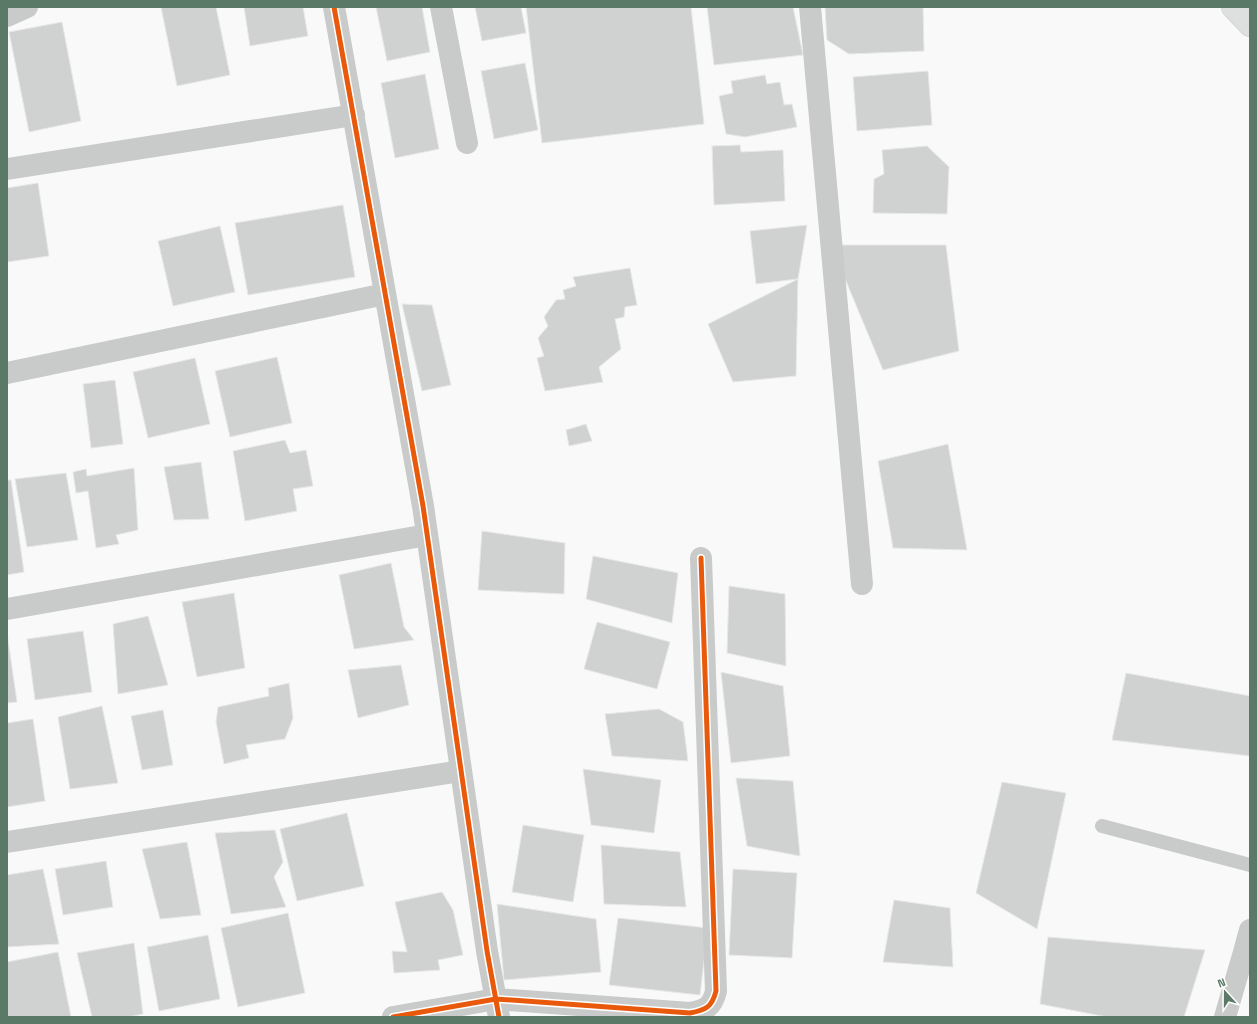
<svg xmlns="http://www.w3.org/2000/svg" width="1257" height="1024" viewBox="0 0 1257 1024" font-family="'Space Grotesk',sans-serif">
<style>
.building{fill:#cfd2d0;stroke:#e8e8e8}
.lines{fill:none;stroke-linecap:round;stroke-linejoin:round}
.secondary-casing{stroke:#d4d6d4;stroke-width:24}
.service{stroke:#c8cbc9;stroke-width:14}
.minor{stroke:#c8cbc9;stroke-width:22}
.secondary{stroke:#dde0de;stroke-width:22}
.cycleway-casing{stroke:#fff;stroke-width:8}
.cycleway{stroke:#e8590c;stroke-width:5}
</style>
<rect width="100%" height="100%" fill="#f9f9f9"/>
<!-- building -->
<path class="building" d="M161,7h55l14,68 -53,11z
M244,7h59l5,29 -58,10z
M376,7h46l8,45 -43,9z
M475,7h46l5,26 -44,8z
M526,7h165l13,117 -162,19z
M707,7h86l10,48 -89,10z
M825,7h98l1,44 -75,3 -22,-14z
M62,22l19,99 -52,11 -20,-100z
M525,63l13,67 -44,9 -13,-68z
M928,71l4,54 -75,6 -4,-54z
M425,74l14,75 -44,9 -14,-75z
M765,75l2,9 13,-2 4,23 8,-1 5,23 -52,10 -19,-3 -7,-38 14,-3 -2,-12z
M740,145l1,7 42,-2 2,51 -71,4 -2,-59z
M927,146l22,21 -2,47 -74,-1 1,-34 10,-5 -2,-24z
M38,183l11,73 -42,6v-74z
M343,205l12,72 -107,18 -13,-72z
M807,225l-9,54 -42,5 -6,-53z
M220,226l15,66 -62,14 -15,-65z
M831,245h115l13,106 -76,19z
M630,268l7,37 -12,2 -1,10 -9,2 6,30 -22,18 4,15 -58,9 -8,-33 7,-2 -6,-18 10,-12 -4,-9 12,-17 9,-1 -2,-9 13,-4 -3,-9z
M798,279l-2,97 -63,6 -25,-58z
M402,304l30,1 19,80 -29,6z
M277,357l15,66 -62,14 -15,-66z
M195,358l15,66 -62,14 -15,-66z
M115,380l8,64 -32,4 -8,-64z
M586,424l6,17 -23,5 -3,-16z
M285,440l5,13 16,-3 7,36 -20,3 4,22 -52,10 -12,-70z
M948,444l19,106 -74,-2 -15,-87z
M201,462l8,57 -35,1 -10,-53z
M134,468l4,62 -22,5 3,9 -23,4 -8,-57 -12,2 -3,-21 13,-3 1,7z
M66,473l12,67 -51,7 -12,-68z
M7,480h4l13,92 -17,3z
M482,531l83,12 -1,51 -86,-4z
M593,556l85,17 -6,50 -86,-24z
M391,563l13,64 10,13 -60,9 -15,-74z
M729,586l56,8 1,72 -59,-13z
M234,593l11,75 -48,9 -15,-75z
M148,616l20,69 -50,9 -5,-70z
M597,622l73,20 -13,47 -73,-20z
M83,631l9,61 -57,8 -8,-61z
M7,633l10,69 -10,1z
M401,665l8,40 -51,13 -10,-48z
M721,672l62,14 7,70 -59,7z
M1126,673l124,23v60l-138,-16z
M289,683l4,35 -8,21 -39,6 3,13 -25,6 -8,-42 2,-15 51,-11 -1,-8z
M102,706l16,77 -48,6 -12,-72z
M659,709l24,13 5,39 -76,-5 -7,-42z
M163,710l10,55 -31,5 -11,-54z
M33,719l12,82 -38,6v-84z
M583,769l78,11 -7,53 -63,-8z
M736,778l57,3 7,75 -53,-10z
M1002,782l64,11 -29,136 -61,-36z
M347,813l17,73 -67,15 -17,-72z
M523,825l61,10 -11,67 -61,-10z
M275,830l8,32 -9,15 12,30 -55,7 -16,-81z
M187,842l14,73 -41,4 -18,-70z
M601,845l79,7 6,55 -82,-3z
M106,861l7,46 -50,8 -8,-46z
M43,869l16,75 -52,3v-72z
M733,869l64,4 -5,85 -63,-3z
M442,892l11,18 10,45 -25,5 2,10 -46,3 -2,-22 15,1 -12,-50z
M894,900l56,8 3,59 -70,-5z
M497,904l99,15 5,53 -97,8z
M288,913l17,80 -67,14 -17,-79z
M618,918l90,10 -8,67 -91,-10z
M208,935l12,64 -61,12 -12,-64z
M1048,937l157,13 -21,67h-77l-67,-13z
M134,943l9,71 -15,3h-36l-15,-64z
M58,952l13,65h-64v-55z"/>
<g class="lines">
<defs>
<path id="secondary" d="M1233,7l17,18"/>
</defs>
<!-- secondary casing -->
<use href="#secondary" class="secondary-casing"/>
<!-- service -->
<path class="service" d="M1102,826l148,39"/>
<!-- minor -->
<path class="minor" d="M334,7l89,499 64,445 12,66
M441,7l26,136
M810,7l52,577
M7,16l20,-9
M7,169l347,-54
M7,373l378,-79
M7,609l420,-74
M7,842l454,-71
M1250,930l-6,22 6,2
M393,1017l103,-18 194,14c16,-3 22,-6 26,-22l-15,-433
M1225,1017l19,-65"/>
<!-- secondary -->
<use href="#secondary" class="secondary"/>
<defs>
<path id="cycleway" d="M334,7l89,499 64,445 12,66
M393,1017l103,-18 194,14c16,-3 22,-6 26,-22l-15,-433"/>
</defs>
<!-- cycleway casing -->
<use href="#cycleway" class="cycleway-casing"/>
<!-- cycleway -->
<use href="#cycleway" class="cycleway"/>
</g>
<!-- border -->
<rect width="1257" height="1024" fill="none" stroke="#5a7966" stroke-width="16"/>
<!-- north arrow -->
<g transform="translate(1225 992) rotate(339)" stroke="#ffffff" stroke-width="3" paint-order="stroke">
<path d="M0-3L7 15L0 10L-7 15Z" fill="#5a7966"/>
<text y="-6" font-size="11" font-weight="bold" text-anchor="middle" fill="#5a7966">N</text>
</g>
</svg>
